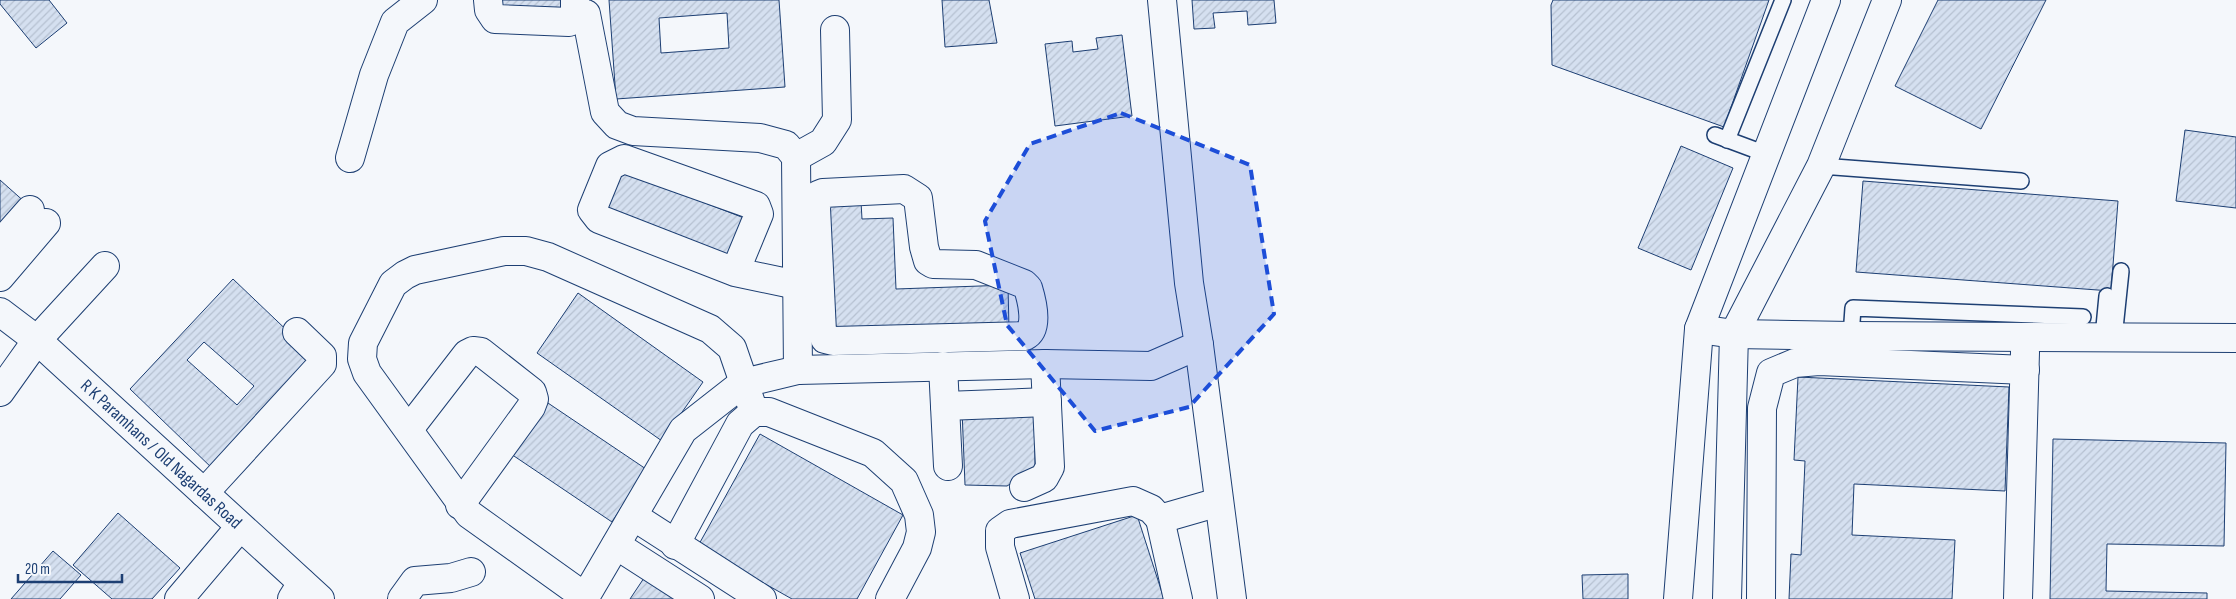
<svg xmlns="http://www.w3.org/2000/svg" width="2236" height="599" font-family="'Sofia Sans Condensed',sans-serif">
  <defs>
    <pattern id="building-hatch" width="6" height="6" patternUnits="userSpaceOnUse" patternTransform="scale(1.25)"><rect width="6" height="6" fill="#d5e0f0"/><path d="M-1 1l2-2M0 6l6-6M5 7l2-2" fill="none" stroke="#b6c1d1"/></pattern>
  </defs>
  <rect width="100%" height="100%" fill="#f4f7fb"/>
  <g fill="url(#building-hatch)" stroke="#1d3f73" fill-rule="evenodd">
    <polygon points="0,0 49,0 67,23 36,48 0,4"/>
    <polygon points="494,0 571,0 572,11 494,9"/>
    <path d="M609 0H779L785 87 616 99ZM727 13 729 48 661 53 659 18Z"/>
    <polygon points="942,0 989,0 997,43 945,47"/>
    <polygon points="1192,0 1274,0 1276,23 1248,25 1247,11 1213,13 1215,28 1194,29"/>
    <polygon points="1553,0 1769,0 1724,127 1552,65 1551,5"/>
    <polygon points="1938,0 2046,0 1981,129 1895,86"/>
    <polygon points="1122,35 1132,116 1055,126 1045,44 1072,41 1073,52 1098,49 1096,38"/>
    <polygon points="2185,130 2236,137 2236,208 2176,201"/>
    <polygon points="1681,146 1733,168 1691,270 1638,248"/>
    <polygon points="618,169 744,218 727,261 602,212"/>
    <polygon points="0,180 27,204 0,239"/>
    <polygon points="1863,181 2118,201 2111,291 1856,272"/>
    <polygon points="861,202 862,219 893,218 896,289 1008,285 1009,330 832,336 827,203"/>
    <path d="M233 279 319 361 215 471 130 389ZM204 342 254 386 237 405 187 360Z"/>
    <polygon points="578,293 703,382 662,441 537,353"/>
    <polygon points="1798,377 2009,387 2005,491 1854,484 1852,535 1955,540 1952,599 1789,599 1791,554 1801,555 1805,461 1794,460"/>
    <polygon points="545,401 646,469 612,522 511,454"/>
    <polygon points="962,410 1035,411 1035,469 1007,486 965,485"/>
    <polygon points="760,434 903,515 857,599 792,599 698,546"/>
    <polygon points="2053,439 2226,443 2224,546 2107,544 2106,591 2207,593 2207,599 2050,599"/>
    <polygon points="118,513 180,568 152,599 112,599 73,565"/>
    <polygon points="1137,515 1164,599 1035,599 1020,553"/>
    <polygon points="53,551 81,575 60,599 11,599"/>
    <polygon points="1628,574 1628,599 1583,599 1582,575"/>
    <polygon points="646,575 681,599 630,599"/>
  </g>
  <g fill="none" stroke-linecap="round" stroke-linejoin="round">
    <defs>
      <g id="lane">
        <polyline points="1715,135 1766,154"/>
        <polyline points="1727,140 1783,0"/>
        <polyline points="1821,166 2021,181"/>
        <polyline points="1851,336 1853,308 2083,317"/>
        <polyline points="2103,337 2107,296"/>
        <polyline points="2114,338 2121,271"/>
      </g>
      <g id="street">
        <polyline points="488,0 489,10 495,19 569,22 575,16 575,0"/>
        <polyline points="586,14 605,112 617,125 633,131 760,138 786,145 796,157 798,370"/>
        <polyline points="796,157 823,142 837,120 835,30"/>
        <polyline points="350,158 374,75 395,22 423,0"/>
        <path d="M904 189 918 198 924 247 928 261 933 264 976 265 1024 284 1028 288C1032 301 1039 329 1025 336L833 341 825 339 822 332 816 208 818 195 823 193Z"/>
        <polyline points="0,244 30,210"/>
        <polyline points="735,272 759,214 756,206 624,159 610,166 592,210 599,219 735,272 797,285"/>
        <polyline points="0,277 46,223"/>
        <polyline points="1699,329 1734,334 1851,336 2236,338"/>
        <polyline points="1199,345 1232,599"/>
        <polyline points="943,366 948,466"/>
        <polyline points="0,392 37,340 105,266"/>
        <polyline points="945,406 1047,402"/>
        <polyline points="409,429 467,354 473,351 481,352 532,392 534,399 531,407 460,505"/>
        <polyline points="1024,487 1044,478 1050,467 1045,364"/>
        <polyline points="204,493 322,364 322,356 297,332"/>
        <polyline points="633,516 762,599"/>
        <polyline points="1160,519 1178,599"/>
        <polyline points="616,545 700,599"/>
        <polyline points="675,545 740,424 754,412 769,412 873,453 904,481 919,515 921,532 917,548 890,599"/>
        <polyline points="585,597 469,514 367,373 362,359 363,343 393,284 405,275 415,270 504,251 526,251 548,257 710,329 732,348 754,412"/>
        <polyline points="179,599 240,527"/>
        <polyline points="292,599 302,583"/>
        <polyline points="402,599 415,581 451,578 471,572"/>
        <polyline points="584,599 683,430 743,383 798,370 1045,364 1151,366 1199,345 1189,283 1162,0"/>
        <polyline points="1015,599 1000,547 1000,531 1010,524 1133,501 1151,509 1160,519 1219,502"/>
        <polyline points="1761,599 1762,408 1771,373 1795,363 1819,361 2025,370"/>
        <polyline points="2018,599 2025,352"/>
      </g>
      <g id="secondary">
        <path id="s1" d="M0 312 37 340 320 599"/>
        <polyline points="1678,599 1699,329 1826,0"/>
        <polyline points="1727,599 1734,334 1821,166 1887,0"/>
      </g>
    </defs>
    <use href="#lane" stroke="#1d3f73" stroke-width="18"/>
    <use href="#street" stroke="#1d3f73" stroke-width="30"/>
    <use href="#secondary" stroke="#1d3f73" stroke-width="30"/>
    <use href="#lane" stroke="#f4f7fb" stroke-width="15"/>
    <use href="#street" stroke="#f4f7fb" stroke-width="28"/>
    <use href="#secondary" stroke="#f4f7fb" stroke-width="28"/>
  </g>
  <path fill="#1d4ed8" fill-opacity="0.2" stroke="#1d4ed8" stroke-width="4" stroke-dasharray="10 6" stroke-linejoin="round" d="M1121 113 1250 165 1274 314 1189 407 1095 431 1007 325 985 221 1030 144Z"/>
  <g text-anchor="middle" stroke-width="4" stroke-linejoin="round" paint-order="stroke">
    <g font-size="18" fill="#1d3f73" stroke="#f4f7fb">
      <text dy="6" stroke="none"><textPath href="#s1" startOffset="215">R K Paramhans / Old Nagardas Road</textPath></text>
    </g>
  </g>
  <path d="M18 574v8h104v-8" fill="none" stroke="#1d3f73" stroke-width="2.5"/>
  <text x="25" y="574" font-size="15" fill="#1d3f73" stroke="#f4f7fb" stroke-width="4" paint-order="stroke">20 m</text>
</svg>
